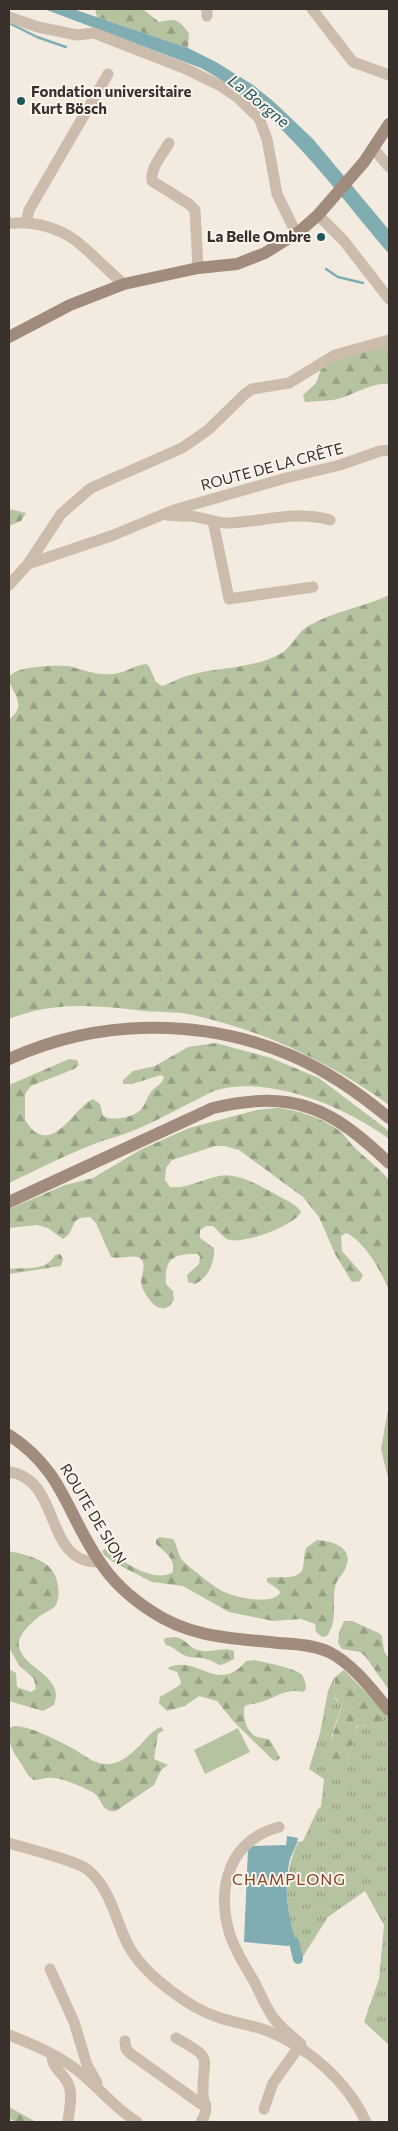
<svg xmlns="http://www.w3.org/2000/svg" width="398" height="2131" font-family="Commissioner,sans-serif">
  <defs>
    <pattern id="grass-tufts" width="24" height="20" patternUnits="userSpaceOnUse" patternTransform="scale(1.25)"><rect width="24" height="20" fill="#b6c3a0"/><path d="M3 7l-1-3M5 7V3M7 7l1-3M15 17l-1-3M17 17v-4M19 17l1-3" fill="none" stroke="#959f83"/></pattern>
    <pattern id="forest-firs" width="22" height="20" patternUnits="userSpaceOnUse" patternTransform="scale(1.25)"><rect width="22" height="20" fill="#b6c3a0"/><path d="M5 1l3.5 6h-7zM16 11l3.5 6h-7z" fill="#959f83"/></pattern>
  </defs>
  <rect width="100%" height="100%" fill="#f3ebe0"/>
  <path fill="url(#grass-tufts)" d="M344 1670 389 1716V2045L364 2022 379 1979 384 1925 365 1891 328 1917 302 1958H300C288 1915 279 1885 298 1842L303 1841 318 1809 321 1807 324 1779 309 1769 320 1733 328 1691 334 1678 335 1699 342 1704 331 1738 349 1760 344 1748 355 1736 356 1728 360 1725 365 1726 356 1690 347 1675 339 1674Z"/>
  <g fill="url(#forest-firs)">
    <path d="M95 9H143L159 22C176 18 178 19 189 33L188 48 97 17Z"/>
    <path d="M389 345V384C370 382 352 397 333 400 324 401 314 401 305 402L303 395 316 383 321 369 338 359Z"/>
    <polygon points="9,509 26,513 21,521 9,526"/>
    <path d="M389 595V1105C330 1062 264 1031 193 1015 177 1011 160 1013 144 1011 99 1005 52 1001 9 1019V719C33 702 2 686 11 675 19 666 55 665 67 666 83 669 97 676 113 674 125 673 135 665 146 664L149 666 156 682 162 686C172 683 180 677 190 675 220 667 252 669 280 654 293 647 297 631 310 625 335 611 364 607 389 595Z"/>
    <path d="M216 1043 271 1058 319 1078 389 1131V1139C346 1107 268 1074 214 1091 206 1094 198 1100 190 1103 172 1112 154 1122 135 1130 123 1135 111 1138 99 1142 68 1154 38 1169 9 1183V1085L69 1059 77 1060 79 1065 74 1069 31 1086 25 1094V1120C28 1124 31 1129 35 1132 58 1147 76 1106 93 1099L100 1104 103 1116C112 1121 129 1118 138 1112 145 1108 146 1098 151 1092 155 1086 162 1085 164 1077L161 1075 132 1084H123V1080L133 1071 155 1066 188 1047Z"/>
    <path d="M275 1108C297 1109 322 1118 340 1131 345 1135 348 1141 353 1146 365 1158 378 1167 389 1180V1291C383 1274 364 1240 346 1233L341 1236 342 1251 363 1275 360 1281 352 1282 335 1254 319 1217 303 1197 239 1150 224 1146H215L172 1160 166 1168 165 1180 170 1187C186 1189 203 1179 219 1176 241 1171 271 1193 290 1202L297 1207 301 1212C294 1226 241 1246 227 1239 222 1236 217 1230 213 1226H206L200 1230V1238L214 1248C215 1262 208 1278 195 1284L188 1282 187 1275 199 1264 200 1257 198 1254C173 1253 164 1259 166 1284L173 1291 174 1300C171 1304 168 1309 162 1308 156 1308 152 1303 149 1299 145 1294 142 1289 141 1282 141 1275 147 1265 141 1259 135 1253 119 1260 111 1257L96 1223 90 1217C67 1217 78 1230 63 1239L48 1228 37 1225 9 1228V1209L65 1185 93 1178 140 1150 189 1128 257 1110Z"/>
    <path d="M60 1254 63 1259 61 1266 9 1274V1269C25 1267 46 1272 55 1255Z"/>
    <polygon points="389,1404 389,1482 381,1449"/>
    <path d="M159 1537 173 1539C178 1546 177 1553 182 1560 188 1566 214 1587 222 1591 233 1597 272 1606 280 1593L279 1590 267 1582V1578C276 1575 299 1582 303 1568 304 1561 304 1554 306 1548L317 1540C332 1541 354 1547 346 1567 344 1574 336 1579 335 1587 332 1605 338 1620 327 1636L322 1637 316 1632 315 1624 301 1619 273 1621 229 1612 183 1586 152 1582 113 1562 104 1555 102 1551 105 1549C122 1560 151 1583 172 1573 177 1560 165 1552 156 1544V1540Z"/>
    <path d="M9 1551C30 1556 55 1560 58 1586 59 1593 59 1598 56 1605 53 1610 45 1612 40 1616 32 1622 17 1635 19 1646 22 1666 54 1673 56 1694 56 1697 55 1702 54 1705L43 1711 9 1701V1669L16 1673 17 1687 31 1692 36 1689 34 1679 19 1665 9 1648Z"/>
    <polygon points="344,1621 352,1621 379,1633 382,1636 384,1651 389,1659 389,1690 365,1656 360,1652 342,1649 338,1643 339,1632"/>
    <path d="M175 1637C188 1640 188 1647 198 1650 210 1654 223 1646 234 1651V1659C215 1669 222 1664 206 1659 199 1656 192 1659 186 1656 178 1653 175 1647 166 1645L164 1641 165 1638Z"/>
    <path d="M254 1660C264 1662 294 1668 301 1674 304 1677 306 1684 306 1689L303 1692C285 1688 276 1698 261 1702 255 1704 250 1704 245 1706 242 1714 246 1731 255 1736 259 1738 266 1738 270 1740L280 1758 277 1761 273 1760 234 1722 217 1701 199 1696 185 1706 167 1711 159 1703 160 1697 180 1685 181 1682 177 1672 168 1669 169 1667C199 1655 218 1695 246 1661Z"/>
    <polygon points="339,1674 347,1675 356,1690 374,1707 382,1722 373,1726 360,1725 356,1727 355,1743 344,1748 349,1760 347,1765 342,1766 332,1760 328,1750 342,1705 332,1694 335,1683 334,1678"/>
    <path d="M14 1726C30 1726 57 1740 72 1748 85 1755 93 1765 110 1764 134 1761 149 1729 161 1727L164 1730 158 1734 154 1759 168 1765 161 1770 154 1785 116 1811C101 1813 103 1800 94 1793 85 1788 63 1778 53 1778 47 1777 40 1780 34 1780 27 1776 26 1771 22 1765 12 1750 9 1746 9 1728Z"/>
    <polygon points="9,2107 36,2122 15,2122 9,2118"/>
  </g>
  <polygon fill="#b6c3a0" points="238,1728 250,1752 205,1774 194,1750"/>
  <g fill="#7fadb1">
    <path d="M44 9H73L188 48 216 62 253 85 274 102 313 139 389 230V254C331 186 281 112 201 68Z"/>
    <path d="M287 1836 298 1838C297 1847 290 1855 289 1864 284 1890 288 1916 296 1941L288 1946 244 1942 248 1849 250 1846 285 1845 286 1846Z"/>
  </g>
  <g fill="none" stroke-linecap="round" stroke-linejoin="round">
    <g stroke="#7fadb1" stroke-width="2.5">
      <polyline points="9,23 37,37 66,47"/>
      <polyline points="326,269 338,277 363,283"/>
    </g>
    <polyline stroke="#7fadb1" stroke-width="10" points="294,1942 298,1959"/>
    <g stroke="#ccbcac" stroke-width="11">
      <polyline points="207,9 207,16"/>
      <polyline points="312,9 353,62 389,75"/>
      <polyline points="9,17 38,27 77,35 94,33 184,68 219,85 237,97 259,118 267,139 277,194 296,233"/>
      <path d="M169 143C163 154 150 168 152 181L189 204 195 210 198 268"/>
      <polyline points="373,148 389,167"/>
      <polyline points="318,215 344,241 389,299"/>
      <path d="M9 223C15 224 22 222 28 223 77 228 90 257 124 284"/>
      <polyline points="26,223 29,210 108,74"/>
      <path d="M167 515C174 516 182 516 190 516 203 517 215 523 228 523 263 522 295 510 330 520"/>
      <polyline points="213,521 229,599 313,587"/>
      <polyline points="28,564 61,514 91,488 182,448 208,430 245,394 252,389 289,383 335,355 389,340"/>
      <polyline points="9,585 28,564 111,536 174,510 286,478 340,465 380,451 389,450"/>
      <path d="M9 1472C57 1478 46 1547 84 1560 89 1562 94 1562 99 1562"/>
      <path d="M279 1827C228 1841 216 1889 230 1935 236 1952 246 1968 255 1983 261 1995 267 2010 275 2020 283 2029 292 2037 301 2044"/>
      <path d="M9 1843C27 1849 75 1860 88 1870 110 1888 115 1918 127 1943 136 1961 154 1978 170 1990 185 2002 202 2012 220 2018 236 2023 252 2025 268 2031 309 2048 347 2081 366 2122"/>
      <polyline points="50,1969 74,2022 87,2065 97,2083"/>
      <path d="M9 2035C35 2045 63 2057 84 2076 102 2091 116 2109 137 2122"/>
      <path d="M176 2038C216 2060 202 2055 203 2093 203 2108 210 2107 201 2122"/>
      <polyline points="125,2041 126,2049 131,2054 201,2104 206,2105"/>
      <path d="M52 2055C52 2070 65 2073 69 2086 73 2096 69 2111 68 2122"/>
      <polyline points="264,2109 273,2083 298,2048"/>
    </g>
    <g stroke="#a08b7d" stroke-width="12">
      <polyline points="9,337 70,305 124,284 198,268 237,264 265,253 300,231 318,215 364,162 389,124"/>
      <path d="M9 1059C97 1019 200 1017 290 1055 326 1070 359 1093 389 1118"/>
      <path d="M9 1202 213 1108C294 1089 332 1108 389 1163"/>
      <path d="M9 1435C64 1471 66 1513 100 1562 113 1582 131 1598 151 1611 191 1638 232 1638 278 1643 295 1644 313 1645 329 1652 353 1664 372 1690 389 1710"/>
    </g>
  </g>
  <g fill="#1f565c" stroke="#fbf5ed" stroke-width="2">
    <circle cx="21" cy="101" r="5"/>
    <circle cx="321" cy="237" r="5"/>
  </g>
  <g text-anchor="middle" stroke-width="4" stroke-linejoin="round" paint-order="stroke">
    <g font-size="15" font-weight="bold" fill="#3a302b" stroke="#fbf5ed" text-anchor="start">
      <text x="31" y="97">Fondation universitaire<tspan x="31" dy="17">Kurt Bösch</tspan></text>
      <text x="311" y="242" text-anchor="end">La Belle Ombre</text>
    </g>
    <g font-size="15" fill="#3a302b" stroke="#fbf5ed">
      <text transform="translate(272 467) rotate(-15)" y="5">ROUTE DE LA CRÊTE</text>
      <text transform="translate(93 1514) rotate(59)" y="5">ROUTE DE SION</text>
    </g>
    <g font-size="16" font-style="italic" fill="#1f565c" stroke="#fbf5ed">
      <text transform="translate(259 101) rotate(39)" y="6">La Borgne</text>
    </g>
    <g font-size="16" letter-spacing="1" fill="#8a4023" stroke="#fbf5ed">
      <text x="289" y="1885">CHAMPLONG</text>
    </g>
  </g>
  <rect width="398" height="2131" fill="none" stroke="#3a302b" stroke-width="20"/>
</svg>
